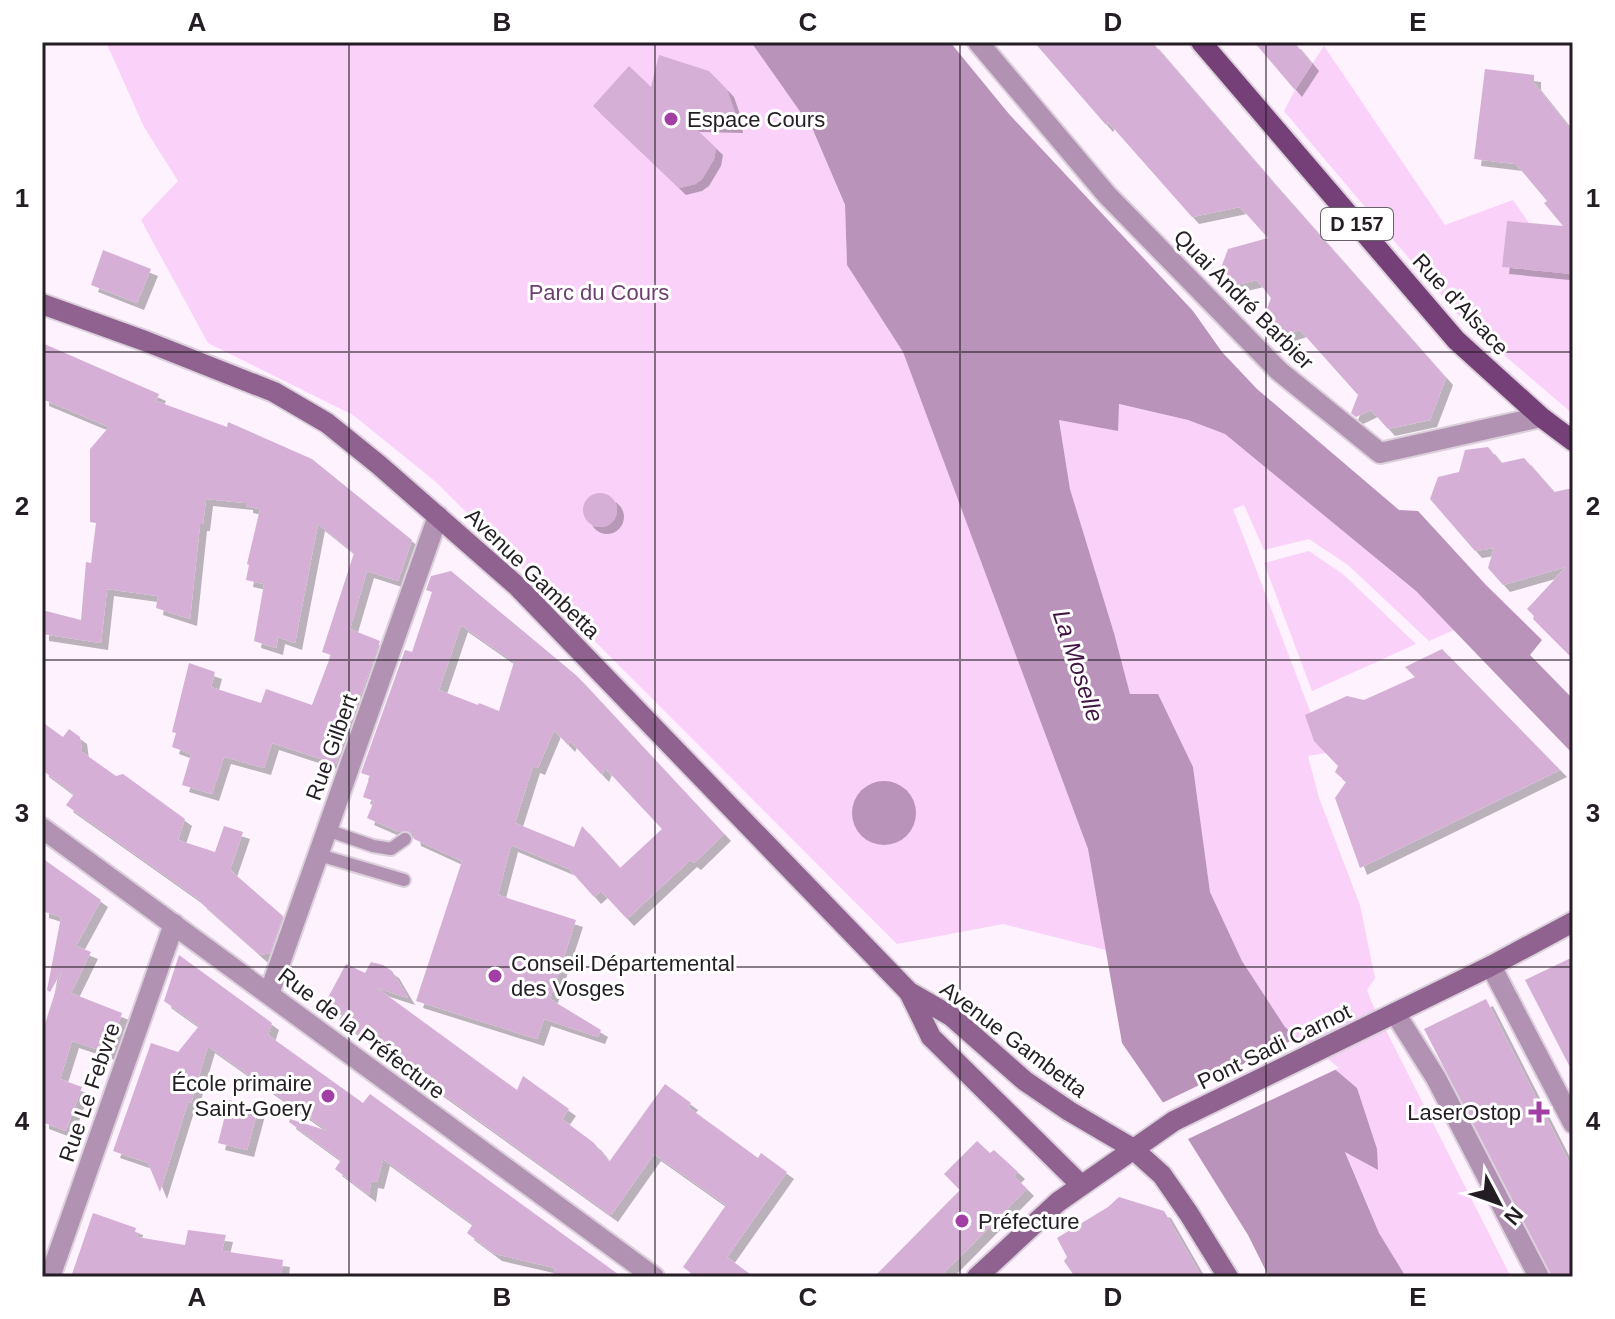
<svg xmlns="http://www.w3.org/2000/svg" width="1615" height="1319" font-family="Helvetica,sans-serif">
  <defs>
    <filter id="shadow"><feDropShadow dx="7" dy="7" stdDeviation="0" flood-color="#0004"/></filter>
  </defs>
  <rect width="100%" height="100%" fill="#fef2fe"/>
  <g fill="#f9d1f9">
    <polygon points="106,42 751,42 813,130 845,206 847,265 903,352 1088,849 1106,950 1003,924 897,944 436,482 353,415 208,343 141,220 178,181 144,127"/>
    <polygon points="1324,46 1445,225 1513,200 1529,223 1507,222 1502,267 1568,273 1573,280 1573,414 1463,320 1381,226 1284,111 1295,90"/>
    <polygon points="1118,404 1188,420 1225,434 1416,591 1454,630 1429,641 1348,565 1309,539 1264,550 1244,505 1233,509 1326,753 1308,756 1319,798 1360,905 1375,978 1367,990 1371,1001 1511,1277 1406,1277 1379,1233 1345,1151 1377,1170 1357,1089 1285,1027 1242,961 1210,892 1193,767 1130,695 1114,633 1070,489 1059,419 1118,431"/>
    <polygon points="1309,551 1344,575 1416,644 1312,691 1264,563"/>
  </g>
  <g fill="#b993b9">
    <polygon points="751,42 950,42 1009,114 1193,311 1222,352 1257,389 1399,510 1418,511 1486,585 1542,640 1530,655 1573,699 1573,754 1416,591 1225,434 1188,420 1119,404 1118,431 1059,420 1070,489 1114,633 1130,694 1158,694 1193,767 1210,892 1242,961 1285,1027 1357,1088 1377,1149 1378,1170 1345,1152 1379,1233 1406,1277 1269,1277 1248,1235 1188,1139 1122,1043 1088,849 903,352 847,265 845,205 813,130"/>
    <circle cx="884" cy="813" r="32"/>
  </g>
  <polygon fill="#fef2fe" points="1301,1036 1339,1068 1188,1139 1181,1136 1160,1104"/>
  <g fill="#d5afd6" fill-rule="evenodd" filter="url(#shadow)">
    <polygon points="1034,42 1152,42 1272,181 1446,378 1430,420 1388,429 1371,410 1356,417 1351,413 1358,395 1300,330 1281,336 1264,317 1271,298 1257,280 1236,285 1221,268 1228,249 1268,238 1240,207 1192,217 1108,122 1106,125"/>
    <polygon points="1254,42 1294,42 1312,64 1295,90"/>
    <polygon points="659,55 709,71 727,90 735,113 736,126 692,125 716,148 714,159 702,179 695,184 679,188 593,106 629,66 651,87"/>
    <polygon points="1485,69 1534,75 1534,83 1573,132 1573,274 1502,267 1507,221 1563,226 1544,203 1547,201 1516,164 1474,159"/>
    <polygon points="103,250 151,269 137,303 91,285"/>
    <polygon points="42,343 159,394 156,401 227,427 228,422 312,459 412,540 398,581 367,571 350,629 380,641 336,764 272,743 264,768 224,757 212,794 182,785 191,754 172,747 176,733 172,732 189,663 215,672 211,687 261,703 266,689 312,705 331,655 322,652 354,553 318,524 295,643 278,637 276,648 254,641 264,584 246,580 249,565 247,564 260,509 246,506 246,503 206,499 203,524 200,524 190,619 156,608 158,596 107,589 101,643 42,634 42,610 81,620 86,562 91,563 96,523 90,522 90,449 109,427 42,399"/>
    <polygon points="1488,447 1501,463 1524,458 1554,492 1573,488 1573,659 1533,619 1534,616 1527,609 1566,567 1503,585 1488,568 1494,548 1475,551 1430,499 1438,477 1459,472 1465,450"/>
    <circle cx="600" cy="510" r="17"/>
    <path d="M451 571 577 676 724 834 694 863 690 860 627 919 601 891 594 897 569 869 511 845 498 895 576 920 550 999 601 1030 598 1037 544 1019 537 1039 416 1001 462 861 414 839 413 834 408 831 399 832 367 818 374 801 363 797 370 776 361 773 405 650 412 652 432 592 426 590 431 576ZM461 625 514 662 499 711 479 703 478 705 439 690ZM554 730 568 745 570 741 602 775 605 768 662 829 620 868 582 826 574 847 515 823 533 766 538 768Z"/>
    <polygon points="1442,649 1560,770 1360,868 1335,798 1346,782 1335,772 1338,766 1314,741 1305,715 1347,696 1364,700 1415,677 1405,667"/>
    <polygon points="42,722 63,737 69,729 80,737 82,752 116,776 123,774 185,819 178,840 215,852 224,826 243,832 230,870 283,916 270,953 260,955 200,902 200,900 66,805 74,794 42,770"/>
    <polygon points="42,858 101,900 76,946 91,952 71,993 122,1013 108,1053 72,1041 60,1079 82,1087 66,1131 42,1122 42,1033 62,971 50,992 47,990 61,917 42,911"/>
    <polygon points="179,955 272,1023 268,1035 363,1103 370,1094 622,1277 553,1277 555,1268 495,1254 467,1233 473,1224 383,1159 377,1182 371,1181 369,1195 335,1169 341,1160 289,1122 290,1119 328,1131 208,1046 191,1103 188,1102 160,1192 148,1163 113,1151 151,1043 178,1052 199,1026 164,1001"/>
    <polygon points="1573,957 1573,1073 1525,980"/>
    <polygon points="371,962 383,965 392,971 408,998 377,988 517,1090 523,1076 569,1109 562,1119 594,1143 609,1162 665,1084 691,1103 688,1107 758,1158 761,1153 787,1172 727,1257 754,1277 696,1277 683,1267 726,1205 654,1154 611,1215 339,1020 343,1013 325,1003 346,964 365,973"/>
    <polygon points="1486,999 1573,1170 1573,1277 1552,1277 1424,1029"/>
    <polygon points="229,1100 258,1109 247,1150 218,1143"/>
    <polygon points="977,1141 990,1153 994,1150 1018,1172 1014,1176 1027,1189 940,1277 874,1277 960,1190 944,1174"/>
    <polygon points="1119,1197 1164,1211 1202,1277 1075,1277 1064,1261 1067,1257 1057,1238 1108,1207"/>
    <polygon points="93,1213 136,1228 135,1232 139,1233 137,1237 185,1245 188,1230 226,1235 222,1251 283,1260 281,1277 71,1277"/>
  </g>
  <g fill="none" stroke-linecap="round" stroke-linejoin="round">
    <defs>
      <g id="lane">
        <polyline points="327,830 373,846 391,849 405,839"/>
        <polyline points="319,855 404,880"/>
      </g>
      <g id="street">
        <polyline points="978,42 1107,195 1279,371 1380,453 1541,417"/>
        <polyline points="42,828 654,1277"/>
        <polyline points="1491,966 1573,1123"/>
        <polyline points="269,994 438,516"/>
        <polyline points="1395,1013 1436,1078 1539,1277"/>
        <polyline points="50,1277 174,924"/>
      </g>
      <g id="secondary">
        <polyline points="42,304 145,341 274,392 327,423 379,465 517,586 909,992 951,1016 1025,1081 1069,1111 1132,1148 1162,1175 1189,1214 1228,1277"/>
        <polyline points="909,992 931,1037 1081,1185"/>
        <polyline points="977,1277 1058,1202 1174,1121 1491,966 1573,922"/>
      </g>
      <polyline id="primary" points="1201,42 1456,340 1541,417 1573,441"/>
    </defs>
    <use href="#lane" stroke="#dbd0db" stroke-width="16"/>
    <use href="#street" stroke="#dbd0db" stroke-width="24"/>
    <use href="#secondary" stroke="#dbd0db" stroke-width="24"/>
    <use href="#primary" stroke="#dbd0db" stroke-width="24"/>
    <use href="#lane" stroke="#b292b2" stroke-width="12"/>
    <use href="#street" stroke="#b292b2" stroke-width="20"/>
    <use href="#secondary" stroke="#8f6290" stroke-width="20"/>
    <use href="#primary" stroke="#753f77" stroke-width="20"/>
  </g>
  <path fill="none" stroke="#241d24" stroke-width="2" stroke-opacity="0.55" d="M349 42V1277M655 42V1277M960 42V1277M1266 42V1277M42 352H1573M42 660H1573M42 967H1573"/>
  <g fill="#a13fa5" stroke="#fff" stroke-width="3">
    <circle cx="671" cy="119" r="8"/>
    <circle cx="495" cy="976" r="8"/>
    <circle cx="328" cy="1096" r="8"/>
    <path d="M1535 1100h8v8h8v8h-8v8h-8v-8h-8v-8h8z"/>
    <circle cx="962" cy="1221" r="8"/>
  </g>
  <g text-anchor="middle" stroke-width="6" stroke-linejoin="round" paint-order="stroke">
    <rect fill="#fff" stroke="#666166" stroke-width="2" x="1321" y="208" width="72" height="32" rx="6"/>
    <g font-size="20" font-weight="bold" fill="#241d24">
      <text x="1357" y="231">D 157</text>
    </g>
    <g font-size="22" fill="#241d24" stroke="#fff" text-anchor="start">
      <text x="687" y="127">Espace Cours</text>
      <text x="511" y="971">Conseil Départemental<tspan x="511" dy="25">des Vosges</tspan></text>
      <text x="312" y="1091" text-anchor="end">École primaire<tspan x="312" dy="25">Saint-Goery</tspan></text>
      <text x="1521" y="1120" text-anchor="end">LaserOstop</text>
      <text x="978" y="1229">Préfecture</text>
    </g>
    <g font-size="22" fill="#6e3e70" stroke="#fff">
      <text x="599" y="300">Parc du Cours</text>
    </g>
    <g font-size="22" fill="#241d24" stroke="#fff">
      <text transform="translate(1244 299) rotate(45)" y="8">Quai André Barbier</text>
      <text transform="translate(1461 304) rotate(47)" y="8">Rue d'Alsace</text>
      <text transform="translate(533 573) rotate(44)" y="8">Avenue Gambetta</text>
      <text transform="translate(331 747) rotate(-70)" y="8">Rue Gilbert</text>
      <text transform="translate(362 1033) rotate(37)" y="8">Rue de la Préfecture</text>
      <text transform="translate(1014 1039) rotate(37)" y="8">Avenue Gambetta</text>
      <text transform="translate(1274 1046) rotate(-26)" y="8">Pont Sadi Carnot</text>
      <text transform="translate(89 1092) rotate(-71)" y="8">Rue Le Febvre</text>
    </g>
    <g font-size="24" font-style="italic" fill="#411343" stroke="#fff">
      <text transform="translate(1078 666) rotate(72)" y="8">La Moselle</text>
    </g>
  </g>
  <rect width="1615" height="1319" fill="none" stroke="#ffffff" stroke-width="88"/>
  <g transform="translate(1499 1203) rotate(131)" stroke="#ffffff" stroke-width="6" paint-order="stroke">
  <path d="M0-6L14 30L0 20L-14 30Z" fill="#241d24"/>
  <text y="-12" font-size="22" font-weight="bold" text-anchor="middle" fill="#241d24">N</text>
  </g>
  <rect x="44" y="44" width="1527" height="1231" fill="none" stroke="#241d24" stroke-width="3"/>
  <g font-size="26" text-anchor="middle" font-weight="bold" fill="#241d24">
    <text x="197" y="31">A</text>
    <text x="502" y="31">B</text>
    <text x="808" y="31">C</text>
    <text x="1113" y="31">D</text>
    <text x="1418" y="31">E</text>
    <text x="22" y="207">1</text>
    <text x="1593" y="207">1</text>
    <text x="22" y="515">2</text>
    <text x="1593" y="515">2</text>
    <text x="22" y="822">3</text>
    <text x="1593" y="822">3</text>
    <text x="22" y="1130">4</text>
    <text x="1593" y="1130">4</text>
    <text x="197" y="1306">A</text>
    <text x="502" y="1306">B</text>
    <text x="808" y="1306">C</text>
    <text x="1113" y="1306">D</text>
    <text x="1418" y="1306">E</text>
  </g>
</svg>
